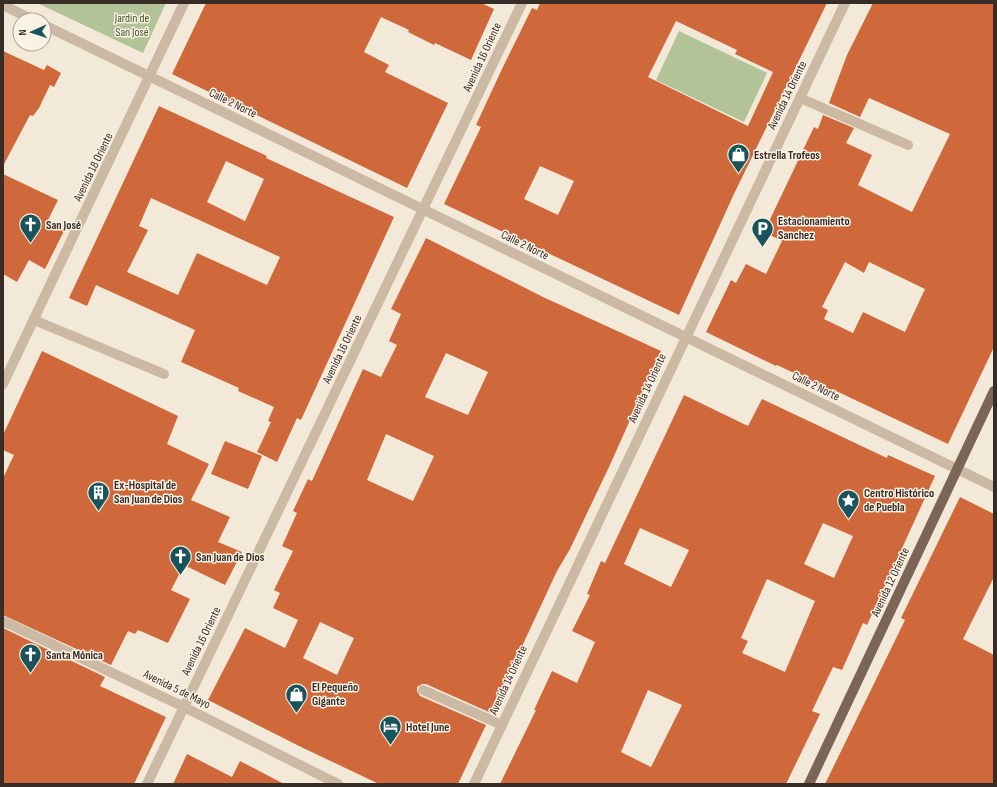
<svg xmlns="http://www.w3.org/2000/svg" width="997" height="787" font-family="'Sofia Sans Condensed',sans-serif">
  <rect width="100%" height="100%" fill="#f3e9d9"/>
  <g fill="#b2c398">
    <polygon points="37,3 166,3 143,53"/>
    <polygon points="679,31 767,73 744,122 656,80"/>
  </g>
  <g fill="#cf693b" fill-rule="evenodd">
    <polygon points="206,3 481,3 494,9 471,60 435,43 434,45 408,32 409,30 381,17 364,52 389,65 385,72 448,103 407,188 172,74"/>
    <path d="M540 3H827L733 196 679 315 444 204 481 127 476 125 502 69 532 8 537 10ZM676 21 737 50 735 54 773 72 748 126 648 77ZM540 166 574 181 558 215 524 199Z"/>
    <path d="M873 3H994V347L948 444 832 389 830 393 814 385 815 383 777 365 776 366 706 332 731 280 736 283 746 264 766 274 782 241 764 232 814 127 818 129 823 115 854 128 846 143 872 155 858 185 912 212 950 134 869 98 860 117 829 103 847 55ZM845 262 864 273 869 262 925 289 905 332 863 312 853 333 824 319 828 310 822 307Z"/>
    <polygon points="3,51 44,70 47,65 61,73 54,87 50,85 39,108 33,116 30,115 3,166"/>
    <path d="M159 106 267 156 266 158 394 217 301 420 297 418 277 462 257 452 271 422 268 421 274 407 238 391 239 388 181 362 195 330 96 285 87 306 69 298ZM226 161 264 179 245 221 207 202ZM151 198 280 257 267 285 197 253 178 295 127 272 148 230 139 226Z"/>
    <polygon points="3,174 58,200 47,222 65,229 45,269 29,260 17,282 3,274"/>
    <path d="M426 238 543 297 661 351 609 467 570 549 557 571 491 713 426 684H422L417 687V691L420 696 486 725 458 784H379L299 746 208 700 245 628 285 648 298 620 273 608 280 593 274 590 293 551 282 546 297 513 293 511 308 479 312 481 363 369 381 377 397 345 389 341 401 314 391 309ZM446 353 488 372 468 415 425 397ZM386 434 434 456 413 501 367 480ZM320 622 354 638 337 675 303 658Z"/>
    <polygon points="42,351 178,416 167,444 209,464 191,500 230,517 218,542 242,552 225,585 184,565 171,590 190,599 168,643 138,630 135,634 128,631 111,665 3,615 3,478 14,455 3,450 3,435"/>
    <path d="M684 395 748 426 762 399 887 458 888 455 935 476 867 625 863 623 842 670 833 667 812 711 820 714 786 784H500L536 710H534L552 671 577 683 595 642 572 631 590 595 587 594 601 561 605 563ZM823 523 853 536 834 578 804 564ZM640 528 689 550 671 587 624 564ZM767 579 815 601 785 672 742 653 748 641 741 638ZM648 690 682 705 651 767 621 752Z"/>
    <polygon points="225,441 262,456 248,489 211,474"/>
    <polygon points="960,497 994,514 994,577 963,639 994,655 994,784 825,784 905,620 901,618"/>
    <polygon points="3,628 105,677 100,686 166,717 134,784 3,784"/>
    <polygon points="187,754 232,777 240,761 284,784 173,784"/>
  </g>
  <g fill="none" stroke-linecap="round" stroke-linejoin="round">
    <g stroke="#ccb9a4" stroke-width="10">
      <polyline points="3,5 33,20"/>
      <polyline points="44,25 994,487"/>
      <polyline points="800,98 908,145"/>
      <polyline points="34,320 164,374"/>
      <polyline points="3,384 184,3"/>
      <polyline points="3,621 184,707 338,784"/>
      <polyline points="423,690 502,725"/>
      <polyline points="147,784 522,3"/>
      <polyline points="474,784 845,3"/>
    </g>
    <polyline stroke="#7a6556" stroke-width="10" points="809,784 994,391"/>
  </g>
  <defs>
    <symbol id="shop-pin" viewBox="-11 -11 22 30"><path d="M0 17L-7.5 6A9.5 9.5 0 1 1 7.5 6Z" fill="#19535c" stroke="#fbf2e6"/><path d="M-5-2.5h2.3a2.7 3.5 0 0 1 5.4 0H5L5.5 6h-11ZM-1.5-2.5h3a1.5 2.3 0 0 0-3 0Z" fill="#fff"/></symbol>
    <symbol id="church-pin" viewBox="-11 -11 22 30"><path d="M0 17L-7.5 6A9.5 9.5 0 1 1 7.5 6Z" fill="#19535c" stroke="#fbf2e6"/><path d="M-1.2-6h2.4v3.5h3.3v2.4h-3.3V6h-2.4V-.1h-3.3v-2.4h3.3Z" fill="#fff"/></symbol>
    <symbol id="parking-pin" viewBox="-11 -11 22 30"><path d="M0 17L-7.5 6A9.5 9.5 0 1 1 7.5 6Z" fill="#19535c" stroke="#fbf2e6"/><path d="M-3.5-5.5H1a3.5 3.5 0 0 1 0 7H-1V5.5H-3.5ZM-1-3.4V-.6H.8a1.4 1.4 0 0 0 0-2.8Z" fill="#fff"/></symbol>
    <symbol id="building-pin" viewBox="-11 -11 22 30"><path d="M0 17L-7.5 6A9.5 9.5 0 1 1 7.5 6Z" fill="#19535c" stroke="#fbf2e6"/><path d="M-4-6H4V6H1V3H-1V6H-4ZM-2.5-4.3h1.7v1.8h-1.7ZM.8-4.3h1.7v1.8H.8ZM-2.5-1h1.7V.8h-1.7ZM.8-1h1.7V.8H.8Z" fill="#fff"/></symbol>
    <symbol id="sight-pin" viewBox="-11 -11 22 30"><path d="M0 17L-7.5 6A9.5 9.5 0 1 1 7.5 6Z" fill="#19535c" stroke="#fbf2e6"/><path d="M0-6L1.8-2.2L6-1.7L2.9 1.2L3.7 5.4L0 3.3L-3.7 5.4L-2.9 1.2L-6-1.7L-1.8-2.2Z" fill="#fff"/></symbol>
    <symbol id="hotel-pin" viewBox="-11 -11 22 30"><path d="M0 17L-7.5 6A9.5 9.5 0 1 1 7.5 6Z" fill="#19535c" stroke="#fbf2e6"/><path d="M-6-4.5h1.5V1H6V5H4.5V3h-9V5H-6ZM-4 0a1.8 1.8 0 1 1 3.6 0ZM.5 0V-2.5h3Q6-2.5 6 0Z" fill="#fff"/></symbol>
  </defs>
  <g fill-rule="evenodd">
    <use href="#shop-pin" x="726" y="142" width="25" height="34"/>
    <use href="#church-pin" x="18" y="212" width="25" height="34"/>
    <use href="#parking-pin" x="750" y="216" width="25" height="34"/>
    <use href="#building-pin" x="86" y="480" width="25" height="34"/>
    <use href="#sight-pin" x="836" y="488" width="25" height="34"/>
    <use href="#church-pin" x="168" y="544" width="25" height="34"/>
    <use href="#church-pin" x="18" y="642" width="25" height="34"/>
    <use href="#shop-pin" x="284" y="682" width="25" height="34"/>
    <use href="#hotel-pin" x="378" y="714" width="25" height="34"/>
  </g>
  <g text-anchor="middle" stroke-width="3" stroke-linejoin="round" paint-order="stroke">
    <g font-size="12" fill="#435728" stroke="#fbf2e6">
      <text x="132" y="22">Jardín de<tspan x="132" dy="14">San José</tspan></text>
    </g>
    <g font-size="12" fill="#372d26" stroke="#fbf2e6">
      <text transform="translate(482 57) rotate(-65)" y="4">Avenida 16 Oriente</text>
      <text transform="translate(787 95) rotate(-64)" y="4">Avenida 14 Oriente</text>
      <text transform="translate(233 103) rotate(26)" y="4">Calle 2 Norte</text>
      <text transform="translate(93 167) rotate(-64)" y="4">Avenida 18 Oriente</text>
      <text transform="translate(525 245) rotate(26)" y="4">Calle 2 Norte</text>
      <text transform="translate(342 349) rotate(-64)" y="4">Avenida 16 Oriente</text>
      <text transform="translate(816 386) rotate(26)" y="4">Calle 2 Norte</text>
      <text transform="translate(647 388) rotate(-65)" y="4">Avenida 14 Oriente</text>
      <text transform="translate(890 582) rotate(-65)" y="4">Avenida 12 Oriente</text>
      <text transform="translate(201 641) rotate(-64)" y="4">Avenida 16 Oriente</text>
      <text transform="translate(508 680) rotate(-65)" y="4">Avenida 14 Oriente</text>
      <text transform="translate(177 689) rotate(26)" y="4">Avenida 5 de Mayo</text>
    </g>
    <g font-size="12" font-weight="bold" fill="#372d26" stroke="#fbf2e6" text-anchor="start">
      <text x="754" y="159">Estrella Trofeos</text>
      <text x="778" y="225">Estacionamiento<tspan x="778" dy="14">Sanchez</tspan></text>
      <text x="46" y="229">San José</text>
      <text x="114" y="489">Ex-Hospital de<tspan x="114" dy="14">San Juan de Dios</tspan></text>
      <text x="864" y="497">Centro Histórico<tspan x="864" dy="14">de Puebla</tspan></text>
      <text x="196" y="561">San Juan de Dios</text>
      <text x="46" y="659">Santa Mónica</text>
      <text x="312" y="691">El Pequeño<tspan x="312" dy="14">Gigante</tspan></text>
      <text x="406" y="731">Hotel June</text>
    </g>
  </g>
  <rect width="997" height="787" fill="none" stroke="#372d26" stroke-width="8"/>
  <g transform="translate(32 32) rotate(267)"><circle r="19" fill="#fbf2e6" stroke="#ada399"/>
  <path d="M0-3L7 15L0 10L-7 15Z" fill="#19535c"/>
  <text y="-6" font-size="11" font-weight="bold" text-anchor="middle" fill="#372d26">N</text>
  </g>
</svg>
